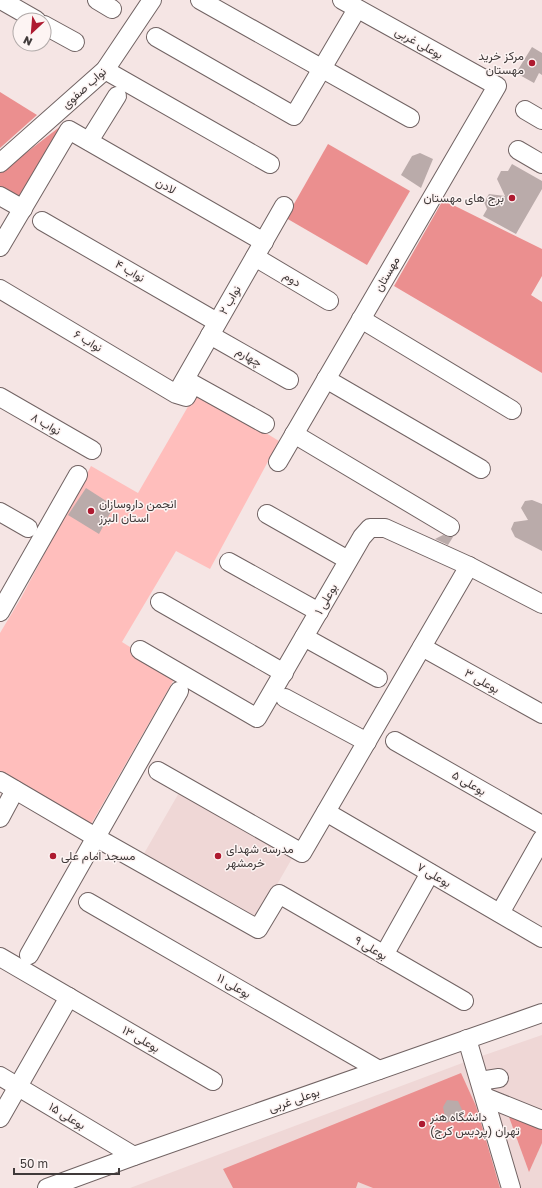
<svg xmlns="http://www.w3.org/2000/svg" width="542" height="1188" font-family="'Golos Text',Vazirmatn,sans-serif">
  <rect width="100%" height="100%" fill="#f5e5e4"/>
  <g fill="#efd7d6">
    <polygon points="180,791 294,855 256,921 142,857"/>
    <polygon points="542,1035 542,1188 130,1188 473,1059"/>
  </g>
  <polygon fill="#ffbebc" points="197,391 279,441 210,569 176,551 122,642 176,676 90,826 0,773 0,633 21,598 91,466 138,493"/>
  <g fill="#eb8f8f">
    <polygon points="0,92 37,115 0,148"/>
    <polygon points="66,122 21,201 0,189 0,173"/>
    <polygon points="328,144 410,191 367,265 286,218"/>
    <polygon points="443,200 542,249 542,276 531,295 542,302 542,373 394,286"/>
    <polygon points="461,1073 476,1106 500,1188 373,1188 358,1182 356,1188 233,1188 223,1169"/>
    <polygon points="509,1117 542,1129 542,1143 529,1172"/>
  </g>
  <g fill="#baabaa">
    <polygon points="532,47 542,53 542,75 539,73 534,83 516,73"/>
    <polygon points="420,153 433,159 421,188 401,175 412,156"/>
    <polygon points="512,164 542,181 542,189 516,234 483,216 487,209 484,202 489,194 505,196 497,179 501,171 508,171"/>
    <polygon points="86,488 114,506 99,534 68,515"/>
    <polygon points="532,500 542,504 542,551 515,537 511,529 514,522 528,520 521,508 525,501"/>
    <polygon points="443,535 449,537 453,537 448,545 435,539"/>
    <polygon points="447,1100 458,1101 465,1116 446,1123 443,1107"/>
  </g>
  <g fill="none" stroke-linecap="round" stroke-linejoin="round">
    <defs>
      <g id="minor">
        <polyline points="1,0 36,20"/>
        <polyline points="97,0 112,9"/>
        <polyline points="200,0 410,118"/>
        <polyline points="44,25 75,42"/>
        <polyline points="156,37 294,116 357,9"/>
        <polyline points="105,70 270,164"/>
        <polyline points="525,110 542,120"/>
        <polyline points="89,141 117,96"/>
        <polyline points="518,150 542,164"/>
        <polyline points="0,163 105,70 152,0"/>
        <polyline points="0,196 23,209"/>
        <polyline points="42,221 217,322"/>
        <polyline points="0,247 69,130 264,242"/>
        <polyline points="255,257 329,301"/>
        <polyline points="0,289 176,394 186,397 193,384 265,424"/>
        <polyline points="361,319 512,410"/>
        <polyline points="210,335 289,380"/>
        <polyline points="326,379 481,469"/>
        <polyline points="177,393 284,206"/>
        <polyline points="0,397 92,450"/>
        <polyline points="294,434 450,527"/>
        <polyline points="278,462 497,86 342,0"/>
        <polyline points="0,512 28,528"/>
        <polyline points="267,514 348,560"/>
        <polyline points="229,562 319,612"/>
        <polyline points="160,602 284,673"/>
        <polyline points="0,612 78,475"/>
        <polyline points="304,637 378,678"/>
        <polyline points="422,647 542,714"/>
        <polyline points="140,650 257,718 362,537 370,528 385,528 469,566 542,604"/>
        <polyline points="285,698 367,742"/>
        <polyline points="395,741 542,825"/>
        <polyline points="158,771 302,853 469,566"/>
        <polyline points="0,781 104,842 258,929 279,894 464,1001"/>
        <polyline points="326,812 542,938"/>
        <polyline points="0,818 15,790"/>
        <polyline points="88,902 379,1070"/>
        <polyline points="500,913 542,839"/>
        <polyline points="29,955 179,691"/>
        <polyline points="384,955 430,873"/>
        <polyline points="0,957 213,1081"/>
        <polyline points="467,1039 511,1188"/>
        <polyline points="0,1076 134,1156"/>
        <polyline points="480,1081 499,1078"/>
        <polyline points="485,1097 542,1120"/>
        <polyline points="0,1118 69,997"/>
        <polyline points="47,1188 134,1156 542,1013"/>
      </g>
    </defs>
    <use href="#minor" stroke="#716363" stroke-width="20"/>
    <use href="#minor" stroke="#fff" stroke-width="18"/>
  </g>
  <g fill="#ae1a30" stroke="#fdf4f3" stroke-width="1.5">
    <circle cx="532" cy="63" r="4"/>
    <circle cx="512" cy="198" r="4"/>
    <circle cx="91" cy="511" r="4"/>
    <circle cx="53" cy="856" r="4"/>
    <circle cx="218" cy="856" r="4"/>
    <circle cx="422" cy="1124" r="4"/>
  </g>
  <g text-anchor="middle" stroke-width="3" stroke-linejoin="round" paint-order="stroke">
    <g font-size="12" fill="#403a3a" stroke="#fdf4f3">
      <text transform="translate(419 43) rotate(29)" y="4">بوعلی غربی</text>
      <text transform="translate(84 88) rotate(-42)" y="4">نواب صفوی</text>
      <text transform="translate(166 186) rotate(30)" y="4">لادن</text>
      <text transform="translate(130 271) rotate(30)" y="4">نواب ۴</text>
      <text transform="translate(387 274) rotate(-60)" y="4">مهستان</text>
      <text transform="translate(292 279) rotate(31)" y="4">دوم</text>
      <text transform="translate(230 300) rotate(-60)" y="4">نواب ۲</text>
      <text transform="translate(88 341) rotate(31)" y="4">نواب ۶</text>
      <text transform="translate(249 357) rotate(30)" y="4">چهارم</text>
      <text transform="translate(46 424) rotate(30)" y="4">نواب ۸</text>
      <text transform="translate(326 599) rotate(-60)" y="4">بوعلی ۱</text>
      <text transform="translate(482 681) rotate(29)" y="4">بوعلی ۳</text>
      <text transform="translate(469 783) rotate(30)" y="4">بوعلی ۵</text>
      <text transform="translate(434 875) rotate(30)" y="4">بوعلی ۷</text>
      <text transform="translate(371 948) rotate(30)" y="4">بوعلی ۹</text>
      <text transform="translate(234 986) rotate(30)" y="4">بوعلی ۱۱</text>
      <text transform="translate(141 1039) rotate(30)" y="4">بوعلی ۱۳</text>
      <text transform="translate(294 1100) rotate(-19)" y="4">بوعلی غربی</text>
      <text transform="translate(67 1116) rotate(31)" y="4">بوعلی ۱۵</text>
    </g>
    <g font-size="12" fill="#403a3a" stroke="#fdf4f3" text-anchor="start">
      <text x="524" y="60" text-anchor="end">مرکز خرید<tspan x="524" dy="14">مهستان</tspan></text>
      <text x="504" y="202" text-anchor="end">برج های مهستان</text>
      <text x="99" y="508">انجمن داروسازان<tspan x="99" dy="14">استان البرز</tspan></text>
      <text x="226" y="853">مدرسه شهدای<tspan x="226" dy="14">خرمشهر</tspan></text>
      <text x="61" y="860">مسجد امام علی</text>
      <text x="430" y="1121">دانشگاه هنر<tspan x="430" dy="14">تهران (پردیس کرج)</tspan></text>
    </g>
  </g>
  <g transform="translate(32 32) rotate(206)"><circle r="19" fill="#fdf4f3" stroke="#b1aaa9"/>
  <path d="M0-3L7 15L0 10L-7 15Z" fill="#ae1a30"/>
  <text y="-6" font-size="11" font-weight="bold" text-anchor="middle" fill="#403a3a">N</text>
  </g>
  <path d="M14 1168v6h105v-6" fill="none" stroke="#403a3a" stroke-width="2"/>
  <text x="20" y="1168" font-size="12" fill="#403a3a" stroke="#fdf4f3" stroke-width="3" paint-order="stroke">50 m</text>
</svg>
